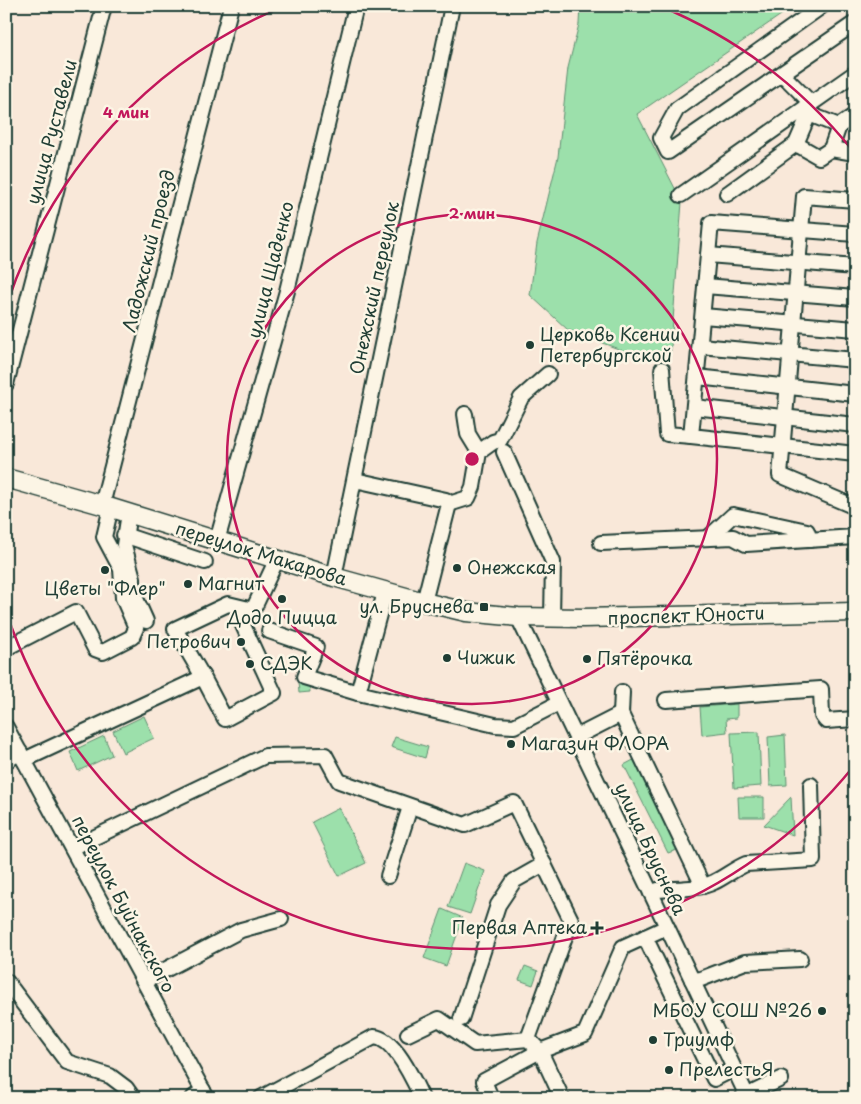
<svg xmlns="http://www.w3.org/2000/svg" width="861" height="1104" font-family="'Playpen Sans',sans-serif">
  <rect width="100%" height="100%" fill="#f9e8d9"/>
  <filter id="ink" filterUnits="userSpaceOnUse"><feTurbulence type="fractalNoise" baseFrequency=".02" numOctaves="2"/><feDisplacementMap in="SourceGraphic" scale="10" xChannelSelector="R" yChannelSelector="G"/><feConvolveMatrix kernelMatrix="1 2 1 2 8 2 1 2 1" color-interpolation-filters="sRGB"/></filter>
  <g filter="url(#ink)">
    <g fill="#9ce0ab" stroke="#5e8e70">
      <polygon points="580,6 794,6 637,114 682,202 670,360 637,356 568,330 530,295 537,243 558,157 568,68 579,24"/>
      <polygon points="298,681 309,681 310,692 299,693"/>
      <polygon points="737,704 737,718 726,719 727,732 702,735 700,707"/>
      <polygon points="144,716 154,738 123,753 113,731"/>
      <polygon points="759,732 761,786 734,788 731,733"/>
      <polygon points="785,735 787,785 770,786 768,737"/>
      <polygon points="104,736 112,755 78,771 70,752"/>
      <polygon points="395,737 428,747 425,758 391,747"/>
      <polygon points="639,757 682,848 668,853 624,765"/>
      <polygon points="738,797 764,797 764,817 739,817"/>
      <polygon points="791,797 793,835 764,825"/>
      <polygon points="339,808 366,863 339,876 312,822"/>
      <polygon points="464,863 485,871 470,914 448,907"/>
      <polygon points="442,909 463,918 446,966 424,958"/>
      <polygon points="525,966 538,971 533,985 519,980"/>
    </g>
    <g fill="none" stroke-linecap="round" stroke-linejoin="round">
      <defs>
        <g id="minor">
          <polyline points="822,6 677,109 661,138 668,152 855,23"/>
          <polyline points="782,74 811,103 809,111"/>
          <polyline points="796,144 819,157 831,149 839,126"/>
          <polyline points="831,149 855,153"/>
          <polyline points="727,194 796,144 809,114 839,126 855,115"/>
          <polyline points="681,195 855,73"/>
          <polyline points="855,200 804,196 780,475 855,507"/>
          <polyline points="855,234 711,223 691,436 855,454"/>
          <polyline points="708,255 855,267"/>
          <polyline points="705,286 855,298"/>
          <polyline points="703,316 855,329"/>
          <polyline points="700,346 855,360"/>
          <polyline points="662,369 667,434 691,436"/>
          <polyline points="697,377 855,394"/>
          <polyline points="6,384 104,6"/>
          <polyline points="694,407 855,425"/>
          <polyline points="479,452 493,442 500,440 521,398 548,374"/>
          <polyline points="504,452 553,562 552,618"/>
          <polyline points="355,480 446,500 449,504 424,602"/>
          <polyline points="449,504 468,498 473,487 479,452 468,434 465,414"/>
          <polyline points="102,505 231,6"/>
          <polyline points="129,513 124,545 133,578 133,592 146,621"/>
          <polyline points="124,535 205,562"/>
          <polyline points="708,538 733,515 807,531 810,540"/>
          <polyline points="217,541 287,291 356,6"/>
          <polyline points="601,543 733,537 746,544 855,537"/>
          <polyline points="334,577 452,6"/>
          <polyline points="385,592 358,693 495,725 514,726 559,703"/>
          <polyline points="518,617 651,893 748,1098"/>
          <polyline points="269,631 316,647 304,677 358,693"/>
          <polyline points="6,648 76,612 95,649 103,652 132,637 136,628 123,598 121,569 104,537 111,507"/>
          <polyline points="203,677 225,719 274,693 241,621 253,610 277,559"/>
          <polyline points="666,700 821,689 822,716 826,721 855,719"/>
          <polyline points="621,714 622,692"/>
          <polyline points="6,727 207,1098"/>
          <polyline points="576,737 621,714 703,886"/>
          <polyline points="24,760 203,677 175,629 228,604 253,610"/>
          <polyline points="6,761 20,752"/>
          <polyline points="72,848 265,756 325,755 339,781 465,825 514,803 571,920 528,1039 540,1051 484,1081 491,1098"/>
          <polyline points="388,876 410,807"/>
          <path d="M651 893 658 890C675 888 698 890 714 882 725 877 734 869 746 864L813 860 811 785"/>
          <polyline points="645,937 714,1079 734,1069"/>
          <polyline points="692,980 701,979 745,962 800,959"/>
          <polyline points="6,981 67,1062 110,1076 126,1088 133,1098"/>
          <polyline points="144,981 241,930 281,919"/>
          <polyline points="461,1019 498,905 514,881 544,864"/>
          <polyline points="408,1034 439,1019 475,1044 528,1039"/>
          <polyline points="193,1098 203,1090"/>
          <path d="M261 1098 374 1037C395 1038 414 1081 422 1098"/>
          <polyline points="562,1098 540,1051 585,1034 623,947 667,927"/>
          <polyline points="742,1098 781,1079"/>
        </g>
        <polyline id="major" points="6,478 102,505 334,577 424,602 466,612 518,617 583,618 855,612"/>
      </defs>
      <use href="#minor" stroke="#1f3d34" stroke-width="18"/>
      <use href="#major" stroke="#1f3d34" stroke-width="21"/>
      <use href="#minor" stroke="#fcf5e5" stroke-width="14"/>
      <use href="#major" stroke="#fcf5e5" stroke-width="18"/>
    </g>
  </g>
  <g fill="none" stroke="#c2185b" stroke-width="2.5">
    <circle cx="472" cy="459" r="245"/>
    <path d="M853 767A490 490 0 0 1 7 614M7 304A490 490 0 0 1 284 6M660 6A490 490 0 0 1 853 151"/>
  </g>
  <g fill="#1f3d34" stroke="#fcf5e5" stroke-width="2">
    <circle cx="530" cy="345" r="5"/>
    <circle cx="457" cy="568" r="5"/>
    <circle cx="105" cy="570" r="5"/>
    <circle cx="188" cy="584" r="5"/>
    <circle cx="282" cy="599" r="5"/>
    <rect x="479" y="602" width="10" height="10" rx="2.5"/>
    <circle cx="241" cy="642" r="5"/>
    <circle cx="447" cy="658" r="5"/>
    <circle cx="587" cy="659" r="5"/>
    <circle cx="250" cy="664" r="5"/>
    <circle cx="511" cy="744" r="5"/>
    <path d="M594.5 920.5h5v5h5v5h-5v5h-5v-5h-5v-5h5z"/>
    <circle cx="822" cy="1011" r="5"/>
    <circle cx="653" cy="1040" r="5"/>
    <circle cx="669" cy="1070" r="5"/>
  </g>
  <g text-anchor="middle" stroke-width="5" stroke-linejoin="round" paint-order="stroke">
    <g font-size="18" fill="#1f3d34" stroke="#fcf5e5">
      <text transform="translate(52 132) rotate(-75)" y="6">улица Руставели</text>
      <text transform="translate(149 251) rotate(-76)" y="6">Ладожский проезд</text>
      <text transform="translate(271 270) rotate(-76)" y="6">улица Щаденко</text>
      <text transform="translate(375 288) rotate(-78)" y="6">Онежский переулок</text>
      <text transform="translate(261 554) rotate(17)" y="6">переулок Макарова</text>
      <text transform="translate(686 616) rotate(-2)" y="6">проспект Юности</text>
      <text transform="translate(650 849) rotate(65)" y="6">улица Бруснева</text>
      <text transform="translate(123 904) rotate(62)" y="6">переулок Буйнакского</text>
    </g>
    <g font-size="18" fill="#1f3d34" stroke="#fcf5e5" text-anchor="start">
      <text x="540" y="341">Церковь Ксении<tspan x="540" dy="21">Петербургской</tspan></text>
      <text x="467" y="574">Онежская</text>
      <text x="198" y="590">Магнит</text>
      <text x="105" y="595" text-anchor="middle">Цветы "Флер"</text>
      <text x="474" y="613" text-anchor="end">ул. Бруснева</text>
      <text x="282" y="624" text-anchor="middle">Додо Пицца</text>
      <text x="231" y="648" text-anchor="end">Петрович</text>
      <text x="457" y="664">Чижик</text>
      <text x="597" y="665">Пятёрочка</text>
      <text x="260" y="670">СДЭК</text>
      <text x="521" y="750">Магазин ФЛОРА</text>
      <text x="587" y="934" text-anchor="end">Первая Аптека</text>
      <text x="812" y="1017" text-anchor="end">МБОУ СОШ №26</text>
      <text x="663" y="1046">Триумф</text>
      <text x="679" y="1076">ПрелестьЯ</text>
    </g>
  </g>
  <circle cx="472" cy="459" r="8" fill="#c2185b" stroke="#fcf5e5" stroke-width="2.5"/>
  <g font-size="15" text-anchor="middle" font-weight="bold" fill="#c2185b" stroke="#fcf5e5" stroke-width="5" stroke-linejoin="round" paint-order="stroke">
    <text x="126" y="118">4 мин</text>
    <text x="472" y="219">2 мин</text>
  </g>
  <rect width="861" height="1104" fill="none" stroke="#fcf5e5" stroke-width="25"/>
  <rect x="12" y="12" width="836" height="1079" fill="none" stroke="#1f3d34" stroke-width="2" filter="url(#ink)"/>
</svg>
